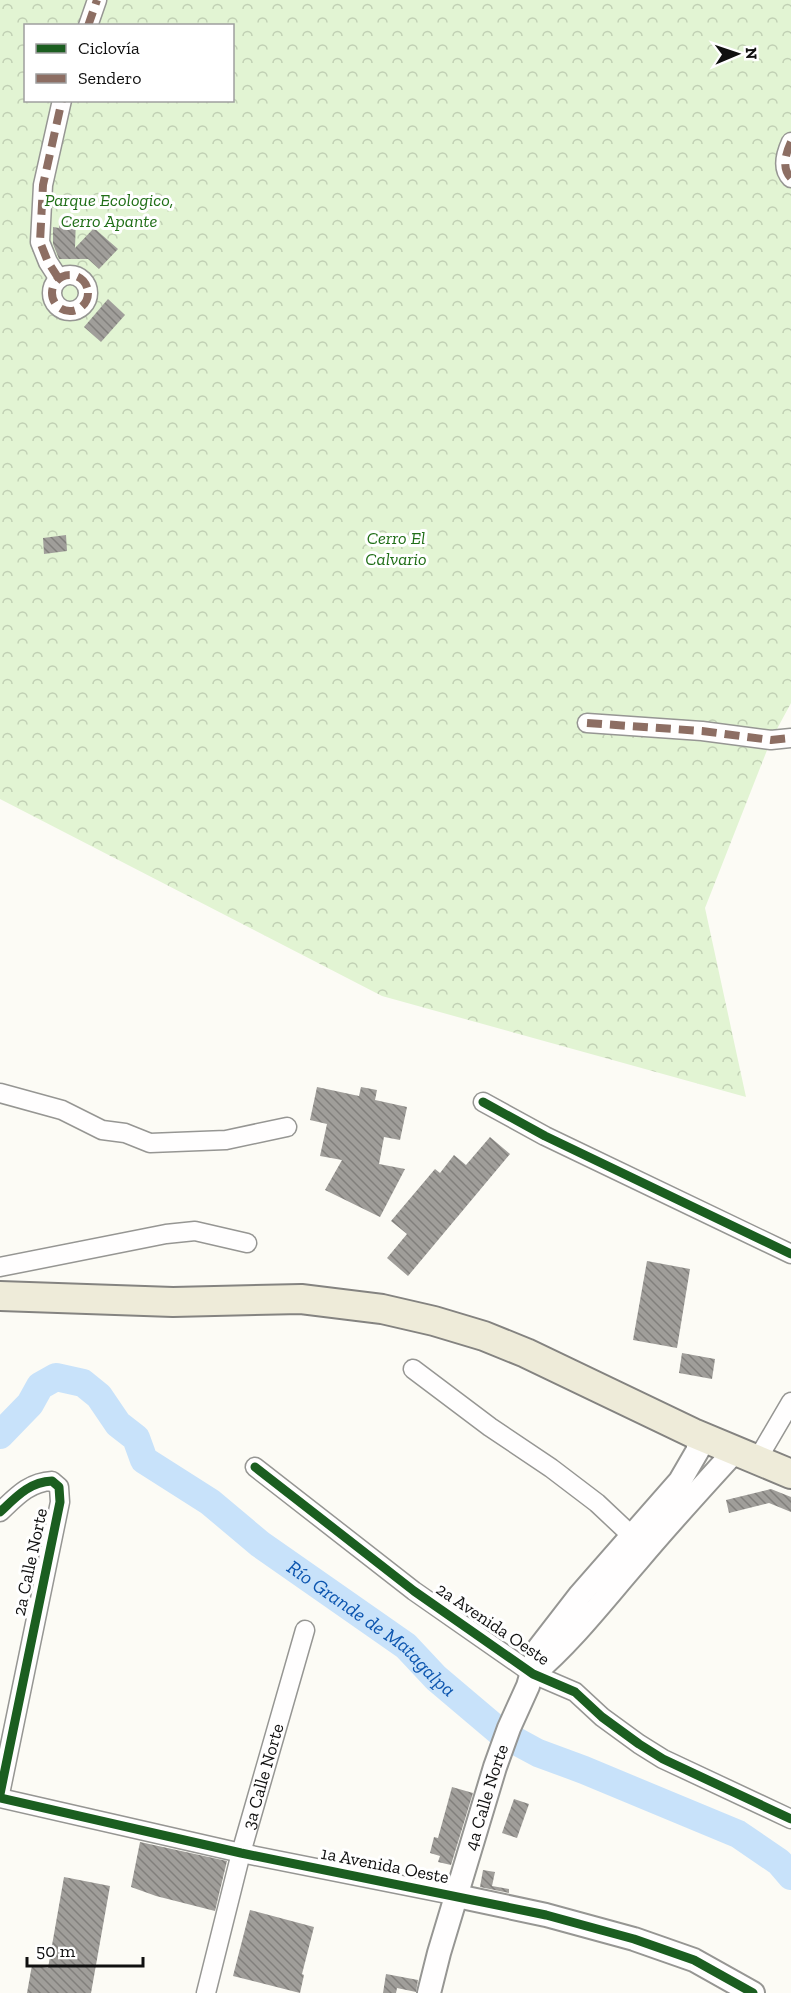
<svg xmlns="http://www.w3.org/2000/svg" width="791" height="1993" font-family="'Zilla Slab',serif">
  <defs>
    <pattern id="park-crowns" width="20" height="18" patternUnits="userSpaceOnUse" patternTransform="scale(1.5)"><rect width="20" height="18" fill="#e2f4d3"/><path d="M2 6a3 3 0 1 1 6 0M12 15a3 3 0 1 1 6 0" fill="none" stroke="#c1d0b4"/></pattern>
    <pattern id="building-back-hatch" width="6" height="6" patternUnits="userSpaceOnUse" patternTransform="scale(1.5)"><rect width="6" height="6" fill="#a09e9a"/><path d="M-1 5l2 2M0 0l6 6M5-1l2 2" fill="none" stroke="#817f7c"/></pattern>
  </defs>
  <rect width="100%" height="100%" fill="#fcfbf5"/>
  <path fill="url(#park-crowns)" fill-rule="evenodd" d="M0 0H791V703L771 740 705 908 746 1097 382 996 0 799ZM26 26H232V100H26Z"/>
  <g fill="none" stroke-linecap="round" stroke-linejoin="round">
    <path stroke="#c8e2fa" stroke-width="28" id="s1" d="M0 1435 30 1404 40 1386 56 1377 83 1383 99 1396 118 1424 136 1438 144 1460 210 1502 260 1544 406 1646 436 1678 501 1733 538 1753 584 1770 738 1834 779 1862 791 1876"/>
  </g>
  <g fill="url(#building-back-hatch)">
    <polygon points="60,218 76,218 75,248 94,228 118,249 99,269 88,259 59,259 53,244 53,227 59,228"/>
    <polygon points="108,299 125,315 101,342 84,327"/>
    <polygon points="66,535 67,551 44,554 43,538"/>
    <polygon points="317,1087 359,1096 361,1087 377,1090 375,1100 407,1107 400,1140 384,1137 379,1164 405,1169 380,1217 325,1190 342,1160 320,1156 327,1124 310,1120"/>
    <polygon points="490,1137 510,1154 408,1276 387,1258 407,1234 391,1221 435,1169 440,1173 454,1155 466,1165"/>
    <polygon points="647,1261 690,1269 677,1348 633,1340"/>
    <polygon points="682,1353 715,1359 712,1379 679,1373"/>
    <polygon points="771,1489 791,1497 791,1512 769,1503 729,1513 726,1500"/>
    <polygon points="452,1787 473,1793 451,1865 438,1862 440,1856 430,1853 434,1837 438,1838"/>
    <polygon points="514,1799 529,1804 517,1838 502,1833"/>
    <polygon points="140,1842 227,1861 215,1911 156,1896 131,1887"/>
    <polygon points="483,1870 495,1872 492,1886 509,1889 509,1893 480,1887"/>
    <polygon points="64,1877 110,1886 91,1993 27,1993 32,1965 48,1968"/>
    <polygon points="250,1910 314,1927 302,1974 304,1975 300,1993 233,1976"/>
    <polygon points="386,1974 418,1980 416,1992 397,1988 396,1993 383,1993"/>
  </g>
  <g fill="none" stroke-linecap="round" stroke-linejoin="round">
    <defs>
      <g id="minor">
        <polyline points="88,26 97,0"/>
        <path d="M791 142C786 153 781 168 791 178"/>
        <circle cx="70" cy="293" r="18"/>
        <polyline points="59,279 48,262 40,242 43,185 62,100"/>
        <polyline points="587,723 702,731 771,740 791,738"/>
        <polyline points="0,1093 62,1110 102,1130 125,1133 150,1143 226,1140 287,1127"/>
        <polyline points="483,1102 545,1136 791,1254"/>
        <polyline points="0,1267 166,1234 195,1231 247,1243"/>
        <polyline points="413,1369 490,1427 551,1468 597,1503 631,1535 643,1542"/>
        <polyline points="757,1460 791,1402"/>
        <polyline points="255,1467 414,1591 533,1674 575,1692 602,1717 639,1744 663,1759 791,1819"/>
        <path d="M0 1512C16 1497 29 1482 52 1481L59 1487 60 1502 0 1794"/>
        <polyline points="0,1798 241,1853 457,1896"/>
        <path id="s2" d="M206 1993 241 1853 305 1630"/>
      </g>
      <g id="tertiary">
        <path d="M533 1674C572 1641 604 1599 638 1560 669 1523 702 1487 735 1451"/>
        <polyline points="457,1896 546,1915 634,1939 694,1960 753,1993"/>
        <path id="s3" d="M429 1993 439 1953 495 1767 509 1728 528 1686 539 1648 580 1595 680 1481 698 1450V1441L693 1433"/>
      </g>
      <polyline id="primary" points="0,1296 173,1302 301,1299 382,1309 434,1321 484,1336 526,1353 693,1433 791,1474"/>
    </defs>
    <use href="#minor" stroke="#969693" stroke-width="21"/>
    <use href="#tertiary" stroke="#969693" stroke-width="26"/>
    <use href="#primary" stroke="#848380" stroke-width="32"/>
    <use href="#minor" stroke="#fffefe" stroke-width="18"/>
    <use href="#tertiary" stroke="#fffefe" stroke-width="22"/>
    <use href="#primary" stroke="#eeebd9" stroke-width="28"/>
    <g stroke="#8d6e63" stroke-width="8" stroke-dasharray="15 8" stroke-linecap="butt">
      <polyline points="88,26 97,0"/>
      <path d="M791 142C786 153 781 168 791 178"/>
      <circle cx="70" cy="293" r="18"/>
      <polyline points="59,279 48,262 40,242 43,185 62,100"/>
      <polyline points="587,723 702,731 771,740 791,738"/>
    </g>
    <defs>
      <g id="cycleway">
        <polyline points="483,1102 545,1136 791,1254"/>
        <polyline points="255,1467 414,1591 533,1674 575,1692 602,1717 639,1744 663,1759 791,1819"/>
        <path d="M0 1512C16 1497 29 1482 52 1481L59 1487 60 1502 0 1794"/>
        <polyline points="0,1798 241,1853 546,1915 634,1939 694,1960 753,1993"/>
      </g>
    </defs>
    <use href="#cycleway" stroke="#fff" stroke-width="13"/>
    <use href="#cycleway" stroke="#1b5e20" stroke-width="9"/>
  </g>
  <g text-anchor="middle" stroke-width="6" stroke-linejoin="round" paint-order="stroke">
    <g font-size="18" font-style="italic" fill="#216f18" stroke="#fff">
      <text x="109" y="206">Parque Ecologico,<tspan x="109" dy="21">Cerro Apante</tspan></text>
      <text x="396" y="544">Cerro El<tspan x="396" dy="21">Calvario</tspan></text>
    </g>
    <g font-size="18" fill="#101010" stroke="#fff">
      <text transform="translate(30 1562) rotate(-78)" y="6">2a Calle Norte</text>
      <text transform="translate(493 1624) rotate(34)" y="6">2a Avenida Oeste</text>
      <text dy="6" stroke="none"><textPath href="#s2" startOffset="224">3a Calle Norte</textPath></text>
      <text dy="6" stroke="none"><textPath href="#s3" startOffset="204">4a Calle Norte</textPath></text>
      <text transform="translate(385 1865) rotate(11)" y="6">1a Avenida Oeste</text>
    </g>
    <g font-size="20" font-style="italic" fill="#0c55af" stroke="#fff">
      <text dy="7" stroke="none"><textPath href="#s1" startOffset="494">Río Grande de Matagalpa</textPath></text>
    </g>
  </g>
  <rect x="24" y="24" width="210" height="78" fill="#ffffff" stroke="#9f9f9f" stroke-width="1.5"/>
  <rect x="36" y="44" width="30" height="9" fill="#1b5e20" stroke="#9f9f9f" stroke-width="1.5"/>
  <text x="78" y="54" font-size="18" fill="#101010">Ciclovía</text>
  <rect x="36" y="74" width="30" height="9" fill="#8d6e63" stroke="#9f9f9f" stroke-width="1.5"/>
  <text x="78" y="84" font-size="18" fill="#101010">Sendero</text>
  <g transform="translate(737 54) rotate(88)" stroke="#ffffff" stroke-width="4.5" paint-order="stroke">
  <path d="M0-4.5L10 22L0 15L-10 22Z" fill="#101010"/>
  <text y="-9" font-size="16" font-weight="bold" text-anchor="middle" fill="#101010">N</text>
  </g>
  <path d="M27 1957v9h116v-9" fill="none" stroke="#101010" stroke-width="3"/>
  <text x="36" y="1957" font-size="18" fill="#101010" stroke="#ffffff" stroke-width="4.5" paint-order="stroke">50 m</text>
</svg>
